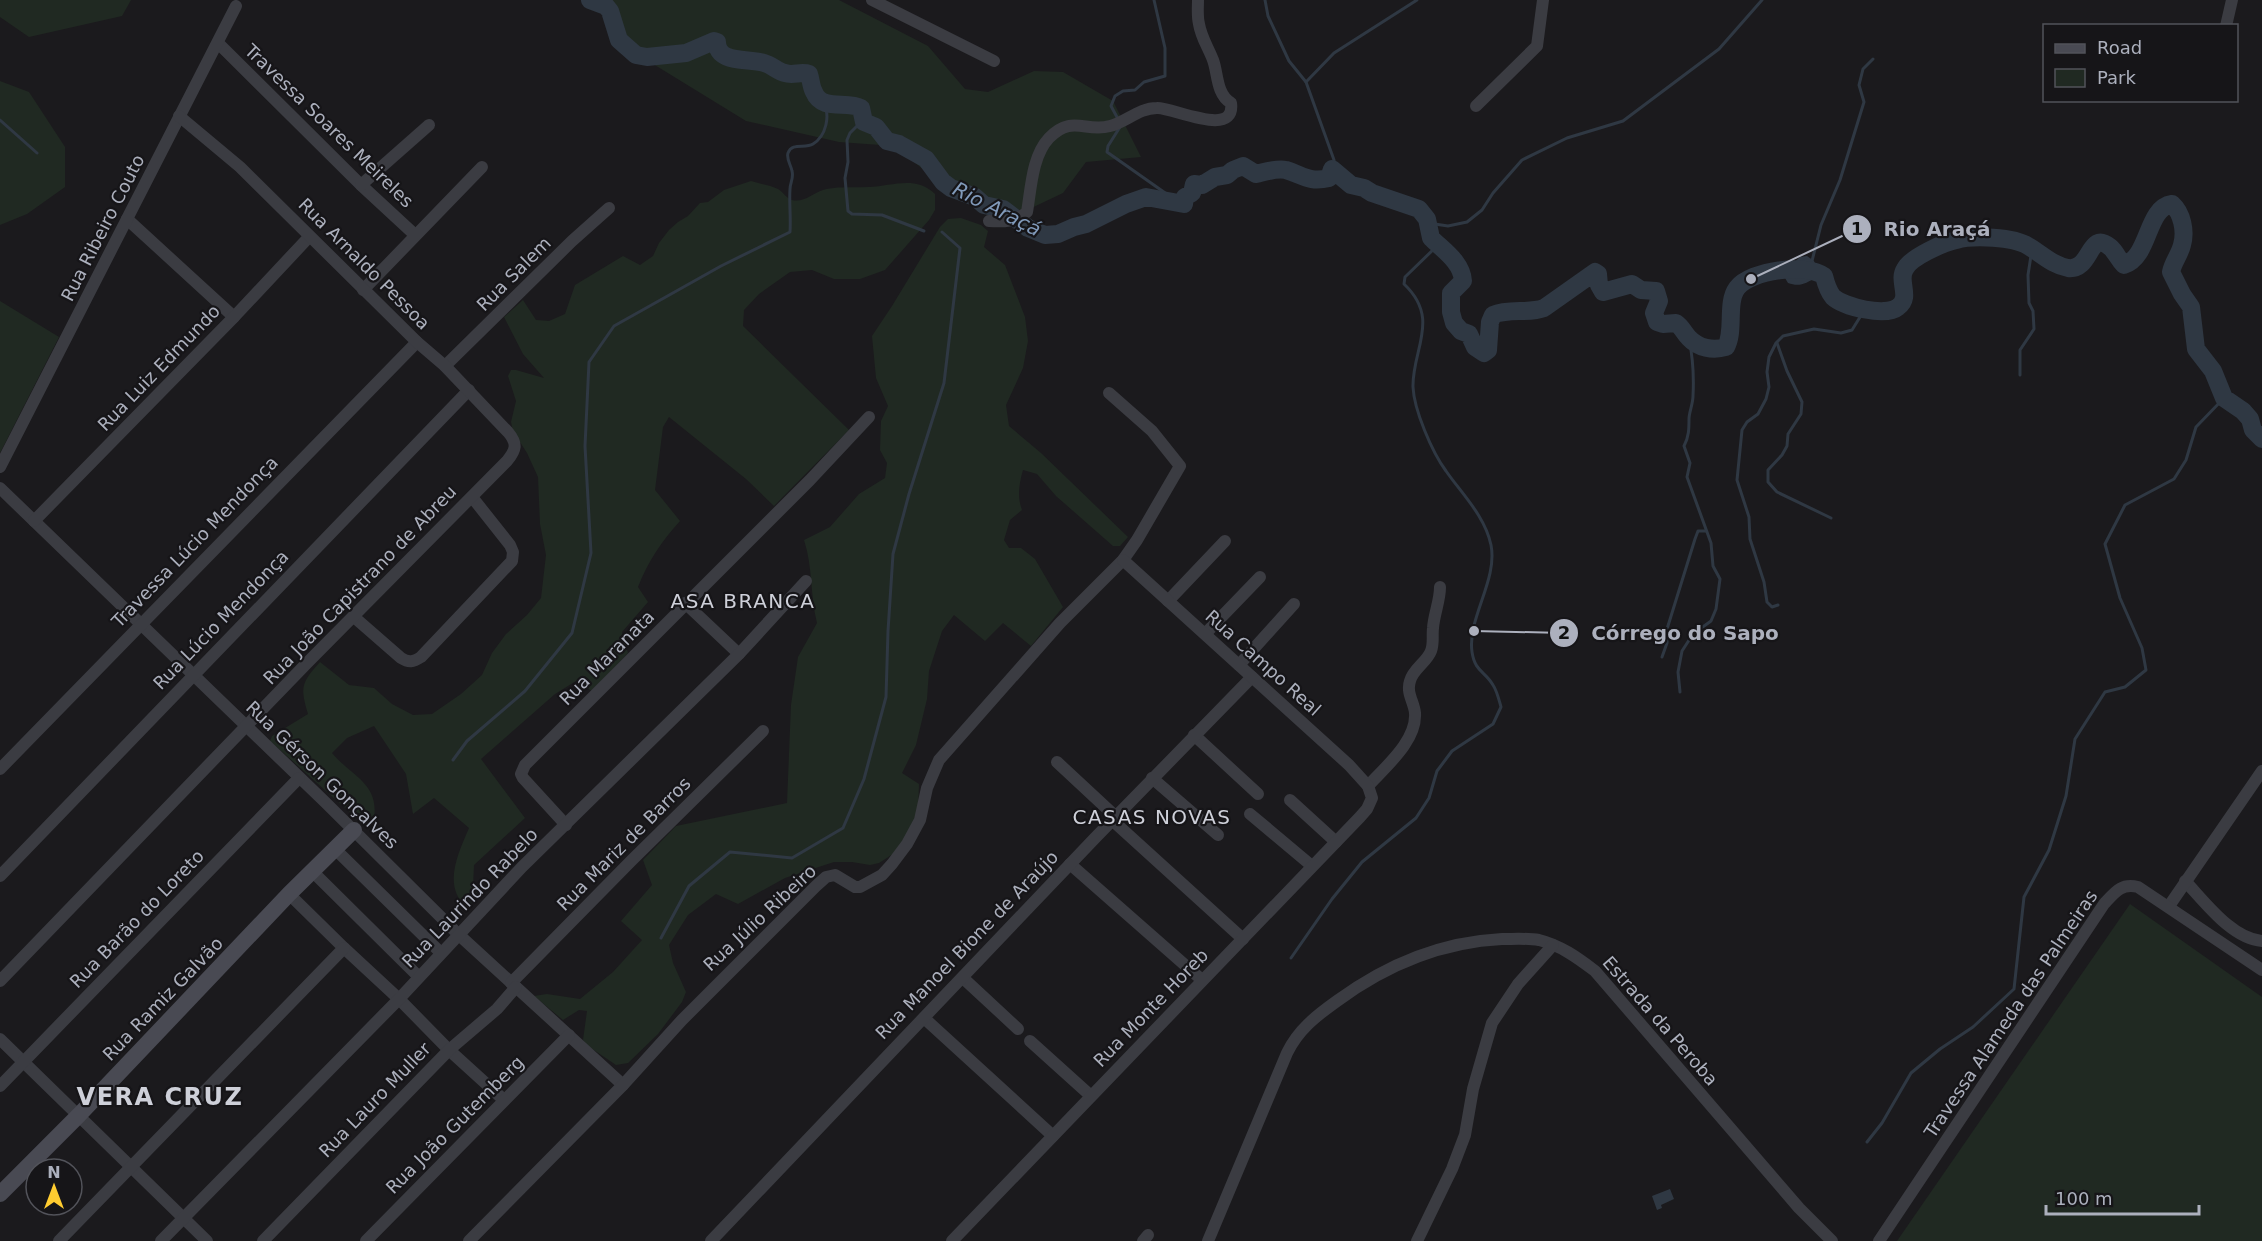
<svg xmlns="http://www.w3.org/2000/svg" width="2262" height="1241" font-family="'DejaVu Sans',sans-serif">
  <rect width="100%" height="100%" fill="#1b1a1d"/>
  <g fill="#202922">
    <polygon points="0,0 131,0 122,16 29,37 0,17"/>
    <polygon points="593,0 839,0 928,46 965,89 988,92 1034,71 1063,72 1113,101 1141,157 1086,162 1063,193 1023,212 954,194 894,146 839,142 746,121 632,51"/>
    <polygon points="0,81 29,92 65,147 65,187 27,214 0,225"/>
    <path d="M751 181C760 184 770 185 778 189 783 192 787 199 792 200 804 203 813 193 823 190 837 186 854 188 869 187 892 186 916 175 935 194V210L929 220 885 270 860 279H834L812 270 790 272 759 294 744 310 743 326 849 430 774 506 746 479 669 417 663 427 655 490 680 521C662 541 648 561 638 587L648 602 622 632 628 653 592 691 576 681 555 694 481 759 525 818 474 865 473 887 480 897 467 908C442 886 458 854 469 828L434 798 413 814 406 774 374 726 347 738 332 753C352 777 382 784 373 823L363 824 270 741 272 736 308 714C300 687 301 683 320 662L349 685 374 688 392 704 413 715 432 714 461 694 482 675 492 653 506 634 527 615 541 598 546 555 540 524 538 477 527 453 513 431 511 422 516 401 508 376 511 370H516L544 378 523 354 504 317 523 300 536 320 549 321 565 314 575 285 623 256 640 265 653 256 659 243 669 230 678 222 688 216 700 203 708 202 724 190Z"/>
    <path d="M961 218 981 225 988 231 984 247 1005 265 1025 317 1028 341 1023 368 1006 405 1009 426 1041 453 1128 537 1120 546H1113L1056 496 1037 474 1023 470C1019 484 1017 497 1022 510L1010 520 1004 540 1009 548H1021L1035 559 1063 607 1031 646 1003 623 985 641 954 615 942 631 929 671 927 699 916 745 902 773 919 784 918 813 908 834 893 854 879 863 870 865 852 862H834L785 878 738 904 716 894 688 915 669 945 673 963 686 992 682 1002 658 1034 628 1063 616 1065 588 1046 583 1040 587 1011 579 1010 563 1020 534 996 547 994 580 999 613 972 642 940 621 921 652 885 643 860 676 826 787 803 791 705 798 657 817 623C810 596 813 567 804 540L830 527 859 494 885 478 887 463 880 450 881 421 888 406 876 378 872 336 892 306 940 227 948 219Z"/>
    <polygon points="0,301 59,337 0,453"/>
    <polygon points="2130,904 2262,997 2262,1241 1897,1241"/>
  </g>
  <g fill="#2f3843">
    <path d="M1807 256 1814 261 1818 271 1816 277C1806 284 1799 287 1788 283L1785 278 1787 269 1800 257Z"/>
    <polygon points="1670,1189 1674,1199 1661,1205 1662,1208 1657,1210 1652,1196"/>
  </g>
  <g fill="none" stroke-linecap="round" stroke-linejoin="round">
    <g stroke="#2f3843" stroke-width="3">
      <polyline points="1265,0 1268,16 1289,61 1306,82 1334,160 1334,170"/>
      <polyline points="1306,82 1334,53 1417,0"/>
      <polyline points="1118,119 1111,106 1115,96 1123,91 1135,90 1144,82 1165,76 1165,48 1154,0"/>
      <polyline points="0,120 37,153"/>
      <polyline points="863,120 850,133 847,140 848,162 845,178 848,211 852,214 882,215 924,231"/>
      <polyline points="1120,127 1108,146 1107,152 1178,202"/>
      <polyline points="1428,223 1448,226 1467,222 1482,210 1493,193 1522,160 1567,138 1623,121 1719,49 1762,0"/>
      <polyline points="1812,261 1821,225 1840,180 1864,102 1859,85 1863,69 1873,59"/>
      <polyline points="1777,343 1787,371 1802,402 1801,414 1788,434 1787,446 1782,455 1768,470 1768,482 1777,492 1831,518"/>
      <polyline points="2020,375 2020,350 2034,329 2033,311 2029,303 2028,275 2032,249"/>
      <polyline points="1778,605 1772,607 1767,602 1764,582 1750,539 1749,517 1737,480 1742,430 1747,422 1758,414 1766,399 1769,387 1767,372 1769,357 1776,343 1783,336 1814,329 1841,333 1852,330 1865,309"/>
      <polyline points="1662,657 1667,643 1667,629 1695,539 1698,531 1706,531"/>
      <path d="M1680 692 1678 672 1682 651 1693 634 1711 621 1716 609 1720 579 1713 566 1711 543 1687 477 1690 463 1684 446C1689 437 1689 428 1689 419 1689 412 1693 404 1693 396 1694 377 1693 358 1689 339"/>
      <path d="M453 760 467 741 525 691 572 633 591 553 585 446 589 362 614 326 721 266 790 232C791 217 789 203 790 189 790 183 794 178 792 171 791 165 786 159 788 153 792 142 805 149 813 144 826 136 831 115 823 103"/>
      <polyline points="661,938 689,886 730,852 792,858 843,828 864,779 886,697 888,631 893,554 909,494 944,383 960,248 942,232"/>
      <path d="M1291 958 1332 899 1362 862 1416 818 1429 798 1437 771 1452 751 1493 724 1501 707C1499 700 1497 691 1493 685 1485 671 1475 672 1472 652 1467 619 1498 580 1491 545 1485 516 1462 494 1446 471 1432 452 1414 410 1413 387 1412 349 1441 319 1404 284L1405 277 1438 245"/>
      <polyline points="1867,1142 1882,1123 1911,1073 1940,1049 1973,1027 2014,989 2024,897 2049,850 2066,796 2075,739 2105,692 2125,687 2146,670 2142,648 2120,598 2105,544 2125,505 2174,479 2186,460 2196,427 2224,398"/>
    </g>
    <path stroke="#2f3843" stroke-width="18" d="M590 0 606 6 610 11 619 40 636 55 647 57 686 53 714 41 717 42C717 64 748 58 764 63 772 65 778 72 785 73 793 76 801 71 809 74 811 80 811 87 814 92 822 112 847 100 861 108L864 122 876 127 887 141 899 144 926 159 943 182 951 188 975 197 984 205 1003 209 1028 228 1045 235 1058 234 1074 227 1086 224 1126 204 1146 197 1184 204 1185 197 1192 193 1194 184 1202 185 1215 177 1227 175 1233 170 1243 166 1256 174C1265 172 1276 168 1286 170 1303 175 1309 183 1329 178L1332 169 1351 185 1364 188 1372 193 1419 209 1427 219 1431 238C1443 250 1462 262 1463 281L1451 293V312L1454 323 1461 331 1469 334 1475 347 1484 353 1488 350 1490 322 1493 315C1509 308 1528 314 1544 308L1595 272 1598 274 1599 285 1603 292 1632 284 1641 290 1656 291 1659 301 1654 313 1657 322 1663 324 1676 323C1682 327 1684 333 1689 338 1698 348 1713 351 1726 347 1735 331 1726 303 1737 288 1751 270 1806 263 1824 276 1826 284 1828 291 1833 297 1844 307 1886 317 1898 307 1912 297 1897 281 1905 269 1911 257 1943 243 1956 240 1973 235 2014 237 2028 246 2042 254 2052 265 2068 268 2092 271 2088 229 2110 247 2116 252 2118 259 2124 265 2150 257 2146 208 2172 204 2182 213 2186 231 2182 245 2180 254 2173 262 2171 272L2182 294 2191 307 2196 349 2213 371 2224 398 2243 411 2250 419 2253 430 2262 439"/>
    <g stroke="#3b3c42" stroke-width="12">
      <polyline points="872,0 994,61"/>
      <polyline points="2226,26 2232,0"/>
      <polyline points="218,43 361,185 414,234"/>
      <polyline points="1476,106 1537,46 1543,0"/>
      <polyline points="361,185 429,125"/>
      <polyline points="127,219 234,317"/>
      <path d="M989 221C1004 222 1015 222 1027 212 1031 189 1032 156 1049 138 1072 114 1086 133 1110 126 1126 122 1139 108 1157 108 1172 107 1236 139 1231 103 1216 94 1218 73 1213 60 1208 47 1201 37 1199 24 1197 16 1198 8 1198 0"/>
      <polyline points="363,290 482,167"/>
      <polyline points="445,366 572,241 609,208"/>
      <polyline points="0,467 236,6"/>
      <polyline points="0,488 325,802 458,934 623,1085"/>
      <polyline points="34,521 234,317 309,237"/>
      <polyline points="1168,601 1225,541"/>
      <polyline points="685,603 739,654"/>
      <path d="M354 617 401 658C409 663 413 662 421 657L512 561 513 552 510 545 472 497"/>
      <polyline points="1205,634 1260,577"/>
      <polyline points="1239,665 1294,604"/>
      <polyline points="1194,735 1258,794"/>
      <polyline points="1057,762 1115,816"/>
      <polyline points="0,769 417,342"/>
      <polyline points="1152,778 1218,835"/>
      <path d="M1368 786C1385 767 1417 741 1415 713 1414 702 1406 693 1410 681 1413 669 1427 662 1431 651 1434 643 1432 636 1433 628 1434 614 1440 601 1440 587"/>
      <polyline points="1290,800 1336,842"/>
      <polyline points="1250,814 1312,866"/>
      <polyline points="1112,820 1243,939"/>
      <polyline points="566,825 523,778 521,774 525,765 810,480 869,417"/>
      <polyline points="335,849 441,953"/>
      <polyline points="1070,864 1202,980"/>
      <polyline points="312,871 418,976"/>
      <polyline points="0,876 469,390"/>
      <path d="M2185 881C2205 902 2232 939 2262 941"/>
      <polyline points="289,894 344,948 399,999 449,1050 504,1100"/>
      <polyline points="2169,906 2262,771"/>
      <polyline points="963,978 1018,1029"/>
      <path d="M0 981 306 664 507 461C516 450 518 444 508 432L445 366 417 342 240 167 179 116"/>
      <polyline points="511,983 632,860 763,731"/>
      <polyline points="924,1018 1053,1136"/>
      <polyline points="0,1039 207,1241"/>
      <polyline points="1030,1041 1091,1096"/>
      <polyline points="0,1086 299,778"/>
      <polyline points="59,1241 344,948"/>
      <polyline points="161,1241 399,999 522,867 739,654 806,581"/>
      <polyline points="263,1241 449,1050 497,1009 516,987"/>
      <polyline points="366,1241 569,1035"/>
      <polyline points="469,1241 623,1085 682,1020 816,886 826,877 835,875 855,887 860,887 882,875 892,864 907,844 920,820 927,788 939,760 1060,623 1123,560 1137,540 1180,466 1152,431 1109,393"/>
      <polyline points="711,1241 1095,838 1252,677"/>
      <polyline points="952,1241 1360,817 1367,809 1372,798 1368,786 1349,765 1123,560"/>
      <polyline points="1143,1241 1148,1235"/>
      <path d="M1208 1241 1287 1053C1298 1030 1316 1016 1337 1001 1386 965 1441 942 1502 939 1514 939 1528 938 1539 940 1560 945 1578 958 1595 971L1799 1208 1832 1241"/>
      <polyline points="1417,1241 1452,1169 1465,1135 1473,1089 1492,1023 1518,984 1553,945"/>
      <path d="M1879 1241 2104 904C2115 892 2121 883 2138 887L2262 970"/>
    </g>
    <polyline stroke="#494a53" stroke-width="16" points="0,1194 79,1115 289,894 354,830"/>
  </g>
  <g text-anchor="middle" stroke-width="4.5" stroke-linejoin="round" paint-order="stroke">
    <g font-size="18" fill="#acb0bd" stroke="#161518">
      <text transform="translate(329 126) rotate(44)" y="6">Travessa Soares Meireles</text>
      <text transform="translate(103 228) rotate(-63)" y="6">Rua Ribeiro Couto</text>
      <text transform="translate(364 264) rotate(45)" y="6">Rua Arnaldo Pessoa</text>
      <text transform="translate(514 274) rotate(-45)" y="6">Rua Salem</text>
      <text transform="translate(159 368) rotate(-46)" y="6">Rua Luiz Edmundo</text>
      <text transform="translate(195 542) rotate(-46)" y="6">Travessa Lúcio Mendonça</text>
      <text transform="translate(360 585) rotate(-46)" y="6">Rua João Capistrano de Abreu</text>
      <text transform="translate(221 620) rotate(-46)" y="6">Rua Lúcio Mendonça</text>
      <text transform="translate(607 658) rotate(-45)" y="6">Rua Maranata</text>
      <text transform="translate(1263 663) rotate(42)" y="6">Rua Campo Real</text>
      <text transform="translate(322 775) rotate(44)" y="6">Rua Gérson Gonçalves</text>
      <text transform="translate(624 844) rotate(-45)" y="6">Rua Mariz de Barros</text>
      <text transform="translate(470 898) rotate(-46)" y="6">Rua Laurindo Rabelo</text>
      <text transform="translate(760 918) rotate(-43)" y="6">Rua Júlio Ribeiro</text>
      <text transform="translate(137 919) rotate(-46)" y="6">Rua Barão do Loreto</text>
      <text transform="translate(967 945) rotate(-46)" y="6">Rua Manoel Bione de Araújo</text>
      <text transform="translate(163 999) rotate(-46)" y="6">Rua Ramiz Galvão</text>
      <text transform="translate(1151 1008) rotate(-46)" y="6">Rua Monte Horeb</text>
      <text transform="translate(2011 1014) rotate(-56)" y="6">Travessa Alameda das Palmeiras</text>
      <text transform="translate(1660 1021) rotate(49)" y="6">Estrada da Peroba</text>
      <text transform="translate(375 1100) rotate(-46)" y="6">Rua Lauro Muller</text>
      <text transform="translate(455 1125) rotate(-45)" y="6">Rua João Gutemberg</text>
    </g>
    <g font-size="20" font-style="italic" fill="#819aba" stroke="#161518">
      <text transform="translate(997 209) rotate(27)" y="7">Rio Araçá</text>
    </g>
    <g font-size="20" letter-spacing="1.5" fill="#ced0d9" stroke="#161518">
      <text x="743" y="608">ASA BRANCA</text>
      <text x="1152" y="824">CASAS NOVAS</text>
    </g>
    <g font-size="24" font-weight="bold" letter-spacing="1.5" fill="#ced0d9" stroke="#161518">
      <text x="160" y="1105">VERA CRUZ</text>
    </g>
  </g>
  <path fill="none" stroke="#acb0bd" stroke-width="2" d="M1751 279L1857 229M1474 631L1564 633"/>
  <g fill="#acb0bd" stroke="#161518" stroke-width="2">
    <circle cx="1751" cy="279" r="6"/>
    <circle cx="1474" cy="631" r="6"/>
    <circle cx="1857" cy="229" r="15"/>
    <circle cx="1564" cy="633" r="15"/>
  </g>
  <g font-size="18" text-anchor="middle" font-weight="bold" fill="#111">
    <text x="1857" y="235">1</text>
    <text x="1564" y="639">2</text>
  </g>
  <g font-size="20" text-anchor="middle" font-weight="bold" fill="#acb0bd" stroke="#161518" stroke-width="4.5" stroke-linejoin="round" paint-order="stroke">
    <text x="1937" y="236">Rio Araçá</text>
    <text x="1685" y="640">Córrego do Sapo</text>
  </g>
  <rect x="2043" y="24" width="195" height="78" fill="#161518" stroke="#52535a" stroke-width="1.5"/>
  <rect x="2055" y="44" width="30" height="9" fill="#494a53" stroke="#52535a" stroke-width="1.5"/>
  <text x="2097" y="54" font-size="18" fill="#acb0bd">Road</text>
  <rect x="2055" y="69" width="30" height="18" fill="#202922" stroke="#52535a" stroke-width="1.5"/>
  <text x="2097" y="84" font-size="18" fill="#acb0bd">Park</text>
  <g transform="translate(54 1187)"><circle r="28" fill="#161518" stroke="#52535a" stroke-width="1.5"/>
  <path d="M0-4.5L10 22L0 15L-10 22Z" fill="#ffcc30"/>
  <text y="-9" font-size="16" font-weight="bold" text-anchor="middle" fill="#acb0bd">N</text>
  </g>
  <path d="M2046 1205v9h153v-9" fill="none" stroke="#acb0bd" stroke-width="3"/>
  <text x="2055" y="1205" font-size="18" fill="#acb0bd" stroke="#161518" stroke-width="4.5" paint-order="stroke">100 m</text>
</svg>
